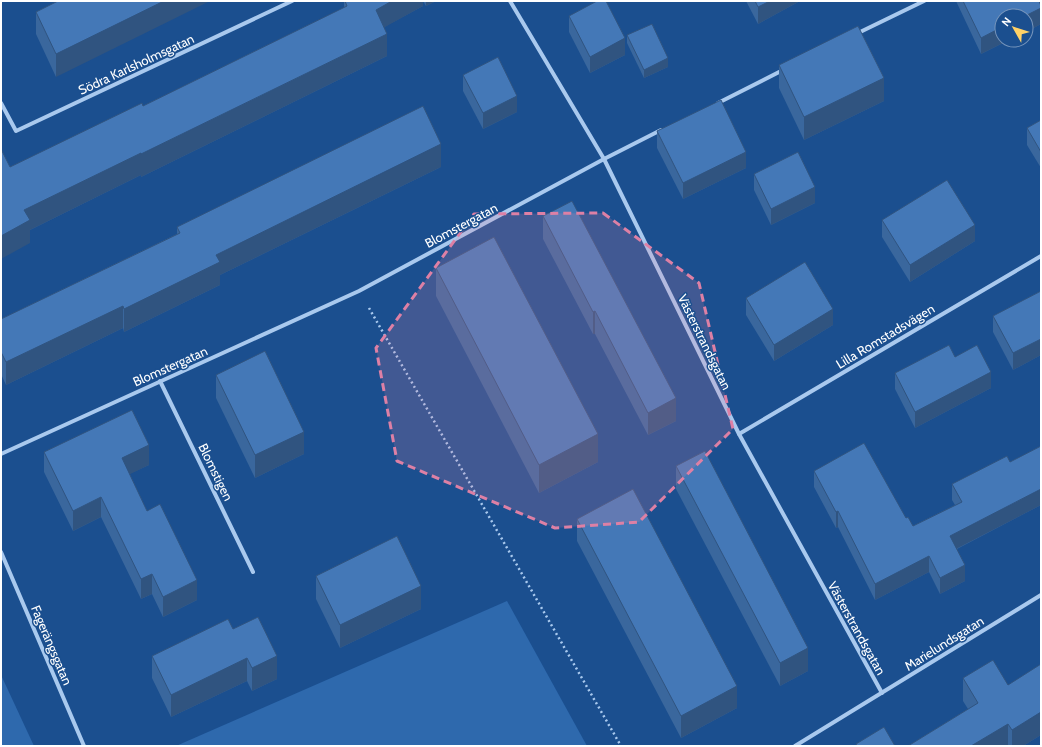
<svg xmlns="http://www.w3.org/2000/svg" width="1042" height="747" font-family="Cabin,sans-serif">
  <rect width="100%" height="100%" fill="#1b4f8f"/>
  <g fill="#2e69ad">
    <polygon points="507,601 587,746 176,746"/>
    <polygon points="1,675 34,746 1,746"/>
  </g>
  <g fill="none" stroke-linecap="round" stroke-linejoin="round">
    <polyline stroke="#a9c9ee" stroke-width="2.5" stroke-dasharray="2 3" stroke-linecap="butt" points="369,308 621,746"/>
    <g stroke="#a9c9ee" stroke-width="4">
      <polyline points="510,1 604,159 739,434 882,693"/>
      <polyline points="856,34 924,1"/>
      <polyline points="1,103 16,131 292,1"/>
      <polyline points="718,103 783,70"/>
      <polyline points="160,381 253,572"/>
      <polyline points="739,434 1041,256"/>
      <polyline points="1,454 359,291 604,159 661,130"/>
      <polyline points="1,552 84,746"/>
      <polyline points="795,746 1041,595"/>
    </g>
  </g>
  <g fill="#3a679d">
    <polygon points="58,1 56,77 36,34 36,12"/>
    <polygon points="344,1 423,1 423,6 384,27 387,56 141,177 141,175 30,230 30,243 10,167 143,106 344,8"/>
    <polygon points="423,1 436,1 426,6"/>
    <polygon points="746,1 800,1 758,24"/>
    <polygon points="956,1 1039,1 1041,6 1041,24 1026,32 1002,40 1009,40 981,54"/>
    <polygon points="569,16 625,55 590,73 569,32"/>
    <polygon points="627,35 668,67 644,78 627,43"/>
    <polygon points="779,65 884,101 804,140 779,88"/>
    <polygon points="463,75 517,112 483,129 463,91"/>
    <polygon points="1041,120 1041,168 1027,145 1027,128"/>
    <polygon points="657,131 746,168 683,199 657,148"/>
    <polygon points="441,167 220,275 220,285 124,332 123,328 6,385 1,374 1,319 177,234 177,227"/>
    <polygon points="754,174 815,203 771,225 754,190"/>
    <polygon points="543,216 676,421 648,435 595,334 593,334 543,239"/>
    <polygon points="882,220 975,241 910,282 882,237"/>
    <polygon points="436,268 598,462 539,493 436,296"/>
    <polygon points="1041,291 1041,355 1013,370 993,332 993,316"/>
    <polygon points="746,298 833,325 774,361 746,315"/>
    <polygon points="955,357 991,388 915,428 895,389 895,373"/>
    <polygon points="216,375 304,454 255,478 216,398"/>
    <polygon points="1041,446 1041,505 957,549 965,581 940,594 929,572 875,600 838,527 836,528 814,487 814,471 906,518 913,526 955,505 952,500 952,484 1010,462"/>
    <polygon points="44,452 149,465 129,474 147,511 197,600 163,617 152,594 141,599 101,517 73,531 44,472"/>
    <polygon points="676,466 808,671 780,686 676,489"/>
    <polygon points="577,519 737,708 681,738 577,541"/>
    <polygon points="316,576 421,609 340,648 316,599"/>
    <polygon points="233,629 277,679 252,691 247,681 171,717 152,678 152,656"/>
    <polygon points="963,678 1008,685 1041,735 1023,746 908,746 968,709 963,701"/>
  </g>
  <g fill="#305480">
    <polygon points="164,1 210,1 56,77 56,54"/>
    <polygon points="392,1 423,1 423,6 376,32 376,10"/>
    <polygon points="426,1 436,1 426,6"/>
    <polygon points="770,1 800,1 758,24 758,7"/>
    <polygon points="1041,8 1041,24 1026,32 1026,16 1025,16"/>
    <polygon points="1002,27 1002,40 1009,40 981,54 981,38"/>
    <polygon points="387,34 387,56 141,177 141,154"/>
    <polygon points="625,38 625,55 590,73 590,57"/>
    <polygon points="668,58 668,67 644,78 644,70"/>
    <polygon points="884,78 884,101 804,140 804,117"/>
    <polygon points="517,96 517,112 483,129 483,113"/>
    <polygon points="441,144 441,167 220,275 220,285 124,332 124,309 216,255"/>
    <polygon points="746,152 746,168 683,199 683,183"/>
    <polygon points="141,153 141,175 30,230 30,243 1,259 1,236 24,210"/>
    <polygon points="815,187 815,203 771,225 771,209"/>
    <polygon points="975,225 975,241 910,282 910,265"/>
    <polygon points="123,306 123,328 6,385 6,362"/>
    <polygon points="833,309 833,325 774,361 774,345"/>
    <polygon points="595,311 595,334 593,334 593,312"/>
    <polygon points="1041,339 1041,355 1013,370 1013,353"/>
    <polygon points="991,372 991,388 915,428 915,412"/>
    <polygon points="676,398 676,421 648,435 648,413"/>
    <polygon points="304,432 304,454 255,478 255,455"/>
    <polygon points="598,434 598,462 539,493 539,465"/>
    <polygon points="149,445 149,465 122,478 122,458"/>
    <polygon points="1041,489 1041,505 950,552 950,536"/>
    <polygon points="101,497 101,517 73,531 73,511"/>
    <polygon points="838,511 838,527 836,528 836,512"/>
    <polygon points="929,556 929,572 875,600 875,584"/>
    <polygon points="965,565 965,581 940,594 940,578"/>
    <polygon points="152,574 152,594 141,599 141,579"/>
    <polygon points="197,580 197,600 163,617 163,597"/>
    <polygon points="421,586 421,609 340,648 340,625"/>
    <polygon points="808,648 808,671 780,686 780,663"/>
    <polygon points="277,656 277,679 252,691 252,668"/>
    <polygon points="247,658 247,681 171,717 171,695"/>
    <polygon points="737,686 737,708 681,738 681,716"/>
    <polygon points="1041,712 1041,735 1023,746 1012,746 1012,730"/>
    <polygon points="1008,724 1008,746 971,746"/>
  </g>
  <g fill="#4478b7" stroke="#305480">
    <polygon points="58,1 164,1 56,54 36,12"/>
    <polygon points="345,1 392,1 376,10 387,34 141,154 141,153 24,210 30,220 1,236 1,149 10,167 142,103 143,106 347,6"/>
    <polygon points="597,1 606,1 625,38 590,57 569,16"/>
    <polygon points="755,1 770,1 758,7"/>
    <polygon points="963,1 1039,1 1041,6 1041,8 1025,16 1002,16 1002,27 981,38"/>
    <polygon points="652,24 668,58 644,70 627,35"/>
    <polygon points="858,26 884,78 804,117 779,65"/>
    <polygon points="498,57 517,96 483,113 463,75"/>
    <polygon points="721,100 746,152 683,183 657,131"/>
    <polygon points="423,106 441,144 216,255 220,262 124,309 123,306 6,362 1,352 1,319 180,233 177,227"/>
    <polygon points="1041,120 1041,152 1027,128"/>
    <polygon points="798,152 815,187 771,209 754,174"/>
    <polygon points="947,180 975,225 910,265 882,220"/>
    <polygon points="572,201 676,398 648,413 595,311 593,312 543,216"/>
    <polygon points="494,237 598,434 539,465 436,268"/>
    <polygon points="805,262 833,309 774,345 746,298"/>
    <polygon points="1041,291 1041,339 1013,353 993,316"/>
    <polygon points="949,345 955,357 977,345 991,372 915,412 895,373"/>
    <polygon points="265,351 304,432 255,455 216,375"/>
    <polygon points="132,410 149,445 122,458 147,511 160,504 197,580 163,597 152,574 141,579 101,497 73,511 44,452"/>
    <polygon points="864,443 906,518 908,517 913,526 962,502 952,484 1007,456 1010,462 1041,446 1041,489 950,536 965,565 940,578 929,556 875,584 838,511 836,512 814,471"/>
    <polygon points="705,451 808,648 780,663 676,466"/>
    <polygon points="633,489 737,686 681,716 577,519"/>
    <polygon points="397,536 421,586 340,625 316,576"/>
    <polygon points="258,617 277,656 252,668 247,658 171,695 152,656 228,619 233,629"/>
    <polygon points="993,660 1008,685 1041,664 1041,712 1012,730 1008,724 971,746 908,746 978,703 963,678"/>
    <polygon points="884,727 895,746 857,746 856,744"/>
  </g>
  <path fill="#dd80a5" fill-opacity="0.2" stroke="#dd80a5" stroke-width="3" stroke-dasharray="8 5" stroke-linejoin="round" d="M603 213 699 283 733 429 639 522 555 528 397 461 376 348 474 214Z"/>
  <g text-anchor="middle" stroke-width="3" stroke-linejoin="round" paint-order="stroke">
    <g font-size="13" fill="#fff" stroke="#1b4f8f">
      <text transform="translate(136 64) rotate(-25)" y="5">Södra Karlsholmsgatan</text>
      <text transform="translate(461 225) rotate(-28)" y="5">Blomstergatan</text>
      <text transform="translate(885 336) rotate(-31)" y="5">Lilla Romstadsvägen</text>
      <text transform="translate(705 342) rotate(64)" y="5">Västerstrandsgatan</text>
      <text transform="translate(170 366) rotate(-24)" y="5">Blomstergatan</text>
      <text transform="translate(216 472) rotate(64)" y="5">Blomstigen</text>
      <text transform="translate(857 628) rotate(61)" y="5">Västerstrandsgatan</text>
      <text transform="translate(944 643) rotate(-32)" y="5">Marielundsgatan</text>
      <text transform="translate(52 645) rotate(67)" y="5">Fagerängsgatan</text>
    </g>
  </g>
  <rect width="1042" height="747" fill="none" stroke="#ffffff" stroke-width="4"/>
  <g transform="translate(1014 28) rotate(309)"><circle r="19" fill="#1b4f8f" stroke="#7695bc"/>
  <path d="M0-3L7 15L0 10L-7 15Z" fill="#ffd166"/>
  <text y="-6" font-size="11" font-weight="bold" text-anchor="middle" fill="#ffffff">N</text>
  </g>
</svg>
